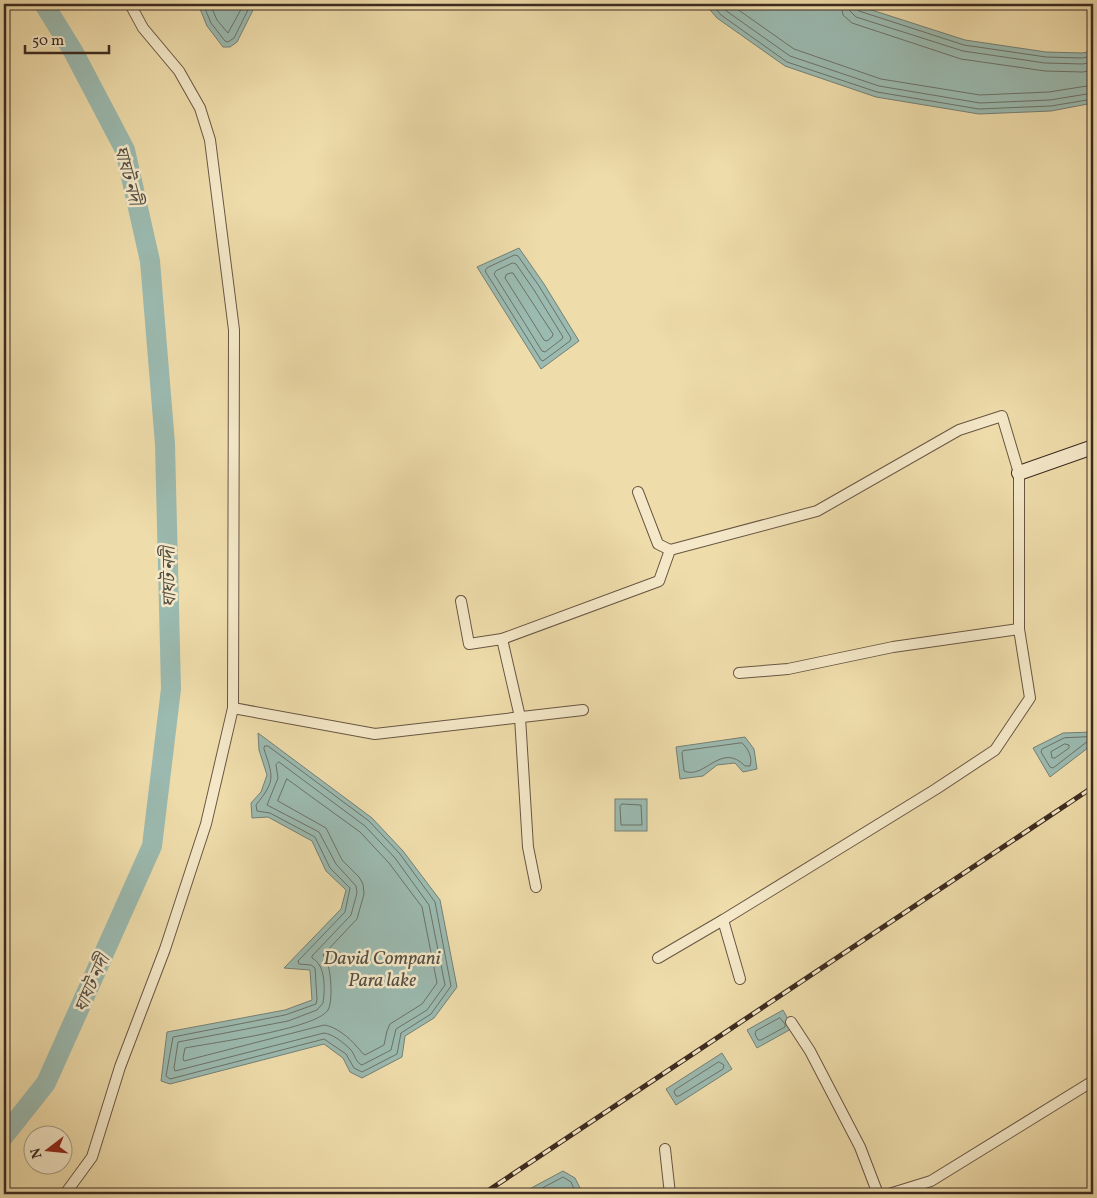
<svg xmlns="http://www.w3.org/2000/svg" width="1097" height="1198" font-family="Vollkorn,'Noto Serif Bengali',serif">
  <rect width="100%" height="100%" fill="#eedcaa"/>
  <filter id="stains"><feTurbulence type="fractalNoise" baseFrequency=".004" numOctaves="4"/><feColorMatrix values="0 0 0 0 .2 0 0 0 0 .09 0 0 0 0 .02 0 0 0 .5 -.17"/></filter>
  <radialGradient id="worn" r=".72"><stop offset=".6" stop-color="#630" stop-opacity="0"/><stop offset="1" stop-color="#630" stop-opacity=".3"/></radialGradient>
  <g fill="#9bbab0" stroke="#758076">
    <polygon points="198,4 256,4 237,42 230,47 223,47 207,26"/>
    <polygon points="705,4 853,4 965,40 1046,52 1082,53 1093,51 1093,103 1051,111 979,114 876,97 785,66 717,18"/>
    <polygon points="519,248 544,284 579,341 541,369 477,267"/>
    <polygon points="1093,732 1093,744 1050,777 1033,748 1063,733"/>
    <polygon points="258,733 372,818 403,851 440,900 457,987 434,1018 405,1036 402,1057 362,1078 350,1072 343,1058 324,1044 170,1084 161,1081 167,1032 285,1010 312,1000 310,970 284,968 341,909 346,890 326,871 312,841 268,817 252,818 251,803 261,792 267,775 259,750"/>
    <polygon points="745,737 754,749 757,769 743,772 735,763 717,765 703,776 680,779 676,747"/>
    <rect x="615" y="799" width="32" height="32"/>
    <polygon points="783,1010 793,1028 757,1048 747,1030"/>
    <polygon points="722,1053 732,1069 676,1105 666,1089"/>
    <polygon points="563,1171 575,1178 582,1192 577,1194 520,1194"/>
  </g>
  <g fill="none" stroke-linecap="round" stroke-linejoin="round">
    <g stroke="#6c7268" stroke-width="1">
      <polyline points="203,4 211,23 225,41 228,42 234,38 251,4"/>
      <polyline points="210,4 217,20 228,33 244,4"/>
      <polyline points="712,4 721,15 787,62 877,92 979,109 1051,106 1093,99"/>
      <polyline points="720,4 725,10 790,56 879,86 980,103 1050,100 1093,93"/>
      <polyline points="730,4 794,49 881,79 980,95 1049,92 1093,85"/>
      <polyline points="841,4 843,15 852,23 961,59 1045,71 1083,72 1093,70"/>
      <polyline points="848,4 850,11 856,17 963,51 1045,63 1083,64 1093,62"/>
      <polyline points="855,4 855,8 859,11 964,45 1046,57 1082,58 1093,56"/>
      <polygon points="515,255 518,256 539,286 571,338 570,341 543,361 541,360 485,271 487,268"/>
      <polygon points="513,263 516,264 534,290 563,337 562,339 545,352 542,351 494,274 496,271"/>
      <polygon points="511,273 513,273 553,334 552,337 547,341 544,340 505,278 506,275"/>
      <polygon points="1087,737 1089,739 1088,741 1053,768 1050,767 1041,752 1042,749 1064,738"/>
      <path d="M742 743C748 748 753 758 750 766H745C721 741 705 780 684 771L682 753 683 751Z"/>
      <polygon points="1065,744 1069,745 1069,748 1055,758 1052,758 1051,752"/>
      <path d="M265 746H268L369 821 400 854 435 902 451 986 431 1014 401 1033 397 1054 362 1072 354 1068 346 1054 324 1039 170 1079 166 1076 173 1037 285 1015 316 1004 317 999 315 968 311 965 299 964 298 961 345 912 350 888 330 868 315 837 270 813 257 811 256 805C276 780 273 777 264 749Z"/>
      <path d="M279 762 365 826 395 858 429 905 445 985 427 1010 396 1029 391 1050 362 1065C356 1063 355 1055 351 1050 344 1043 333 1034 324 1033L175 1071 174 1068 178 1042 288 1021 317 1010 323 1003C325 989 326 965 312 958V956L351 915 357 893 356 886 336 864 319 832 267 805 278 778 276 765Z"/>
      <path d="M287 779 360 832 389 863 422 907 437 983 422 1004 390 1024 387 1031 384 1045 365 1055C361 1053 361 1050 357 1047 350 1038 335 1026 324 1025L184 1061 183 1058 185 1048C211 1043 316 1029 328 1010 333 1002 331 974 328 965 327 961 325 958 323 955L357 919 364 894 363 884 359 877 342 860 326 828 278 801Z"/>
      <polygon points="622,804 641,805 642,825 621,825 620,807"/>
      <polygon points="780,1018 785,1024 785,1027 761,1040 758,1040 755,1034 756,1031"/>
      <polygon points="719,1062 724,1065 723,1069 679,1096 676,1096 674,1092 675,1090"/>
      <polyline points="531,1194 563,1177 571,1182 576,1194"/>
    </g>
    <polyline stroke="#9bbab0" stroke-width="20" points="4,1136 46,1083 152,846 171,689 165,444 150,261 125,150 73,51 44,4"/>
    <defs>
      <g id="street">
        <polyline points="638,492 658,544 670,550"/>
        <polyline points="461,601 469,644 502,639 659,581 670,550 817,511 959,430 1002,416 1019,473 1019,629 1030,698 995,750 936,789 723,920 658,958"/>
        <polyline points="502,639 520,717 528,847 536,887"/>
        <polyline points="739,673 788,669 893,647 1019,629"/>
        <polyline points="233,708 375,734 583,710"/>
        <polyline points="723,920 740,979"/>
        <polyline points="791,1022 810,1051 860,1147 878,1194"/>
        <polyline points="665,1149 670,1194"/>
        <polyline points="65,1194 92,1157 120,1067 165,949 206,824 233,708 234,330 210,140 200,108 179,71 143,28 130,4"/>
        <polyline points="669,1194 691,1194"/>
        <polyline points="889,1194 931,1181 1093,1081"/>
      </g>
      <polyline id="secondary" points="1019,473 1093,447"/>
    </defs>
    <use href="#street" stroke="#685642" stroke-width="12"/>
    <use href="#secondary" stroke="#3c2a20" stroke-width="16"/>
    <use href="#street" stroke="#f4e8c8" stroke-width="10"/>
    <use href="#secondary" stroke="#f4e8c8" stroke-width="14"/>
    <defs>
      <polyline id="rail" points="483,1194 1093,787"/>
    </defs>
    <use href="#rail" stroke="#3c2a20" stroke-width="5"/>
    <use href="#rail" stroke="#f4e8c8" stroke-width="3" stroke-dasharray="9" stroke-linecap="butt"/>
  </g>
  <g text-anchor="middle" stroke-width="5" stroke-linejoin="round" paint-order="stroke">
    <g font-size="19" font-style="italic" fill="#544e44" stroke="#f4e8c8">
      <text transform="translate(129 175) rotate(75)" y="7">ঘাঘট নদী</text>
      <text transform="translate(168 577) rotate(-91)" y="7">ঘাঘট নদী</text>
      <text x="382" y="964">David Compani<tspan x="382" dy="22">Para lake</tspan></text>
      <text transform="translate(91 983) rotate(-66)" y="7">ঘাঘট নদী</text>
    </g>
  </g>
  <rect width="1097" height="1198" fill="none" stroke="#eedcaa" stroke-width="20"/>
  <rect x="5" y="5" width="1087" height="1188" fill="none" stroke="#3c2a20" stroke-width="2.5"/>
  <rect x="10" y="10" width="1077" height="1178" fill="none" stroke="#3c2a20"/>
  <g transform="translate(48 1150) rotate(254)"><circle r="24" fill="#f4e8c8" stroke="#aa9c85"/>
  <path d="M0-4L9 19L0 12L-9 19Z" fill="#8f2418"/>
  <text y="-8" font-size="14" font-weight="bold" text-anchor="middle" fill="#3c2a20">N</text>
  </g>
  <path d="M25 45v8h84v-8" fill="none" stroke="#3c2a20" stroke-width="2.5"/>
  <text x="32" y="45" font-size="15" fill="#3c2a20" stroke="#f4e8c8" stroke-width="4" paint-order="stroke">50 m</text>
  <rect width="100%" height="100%" filter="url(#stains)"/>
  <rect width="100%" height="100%" fill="url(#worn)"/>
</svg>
